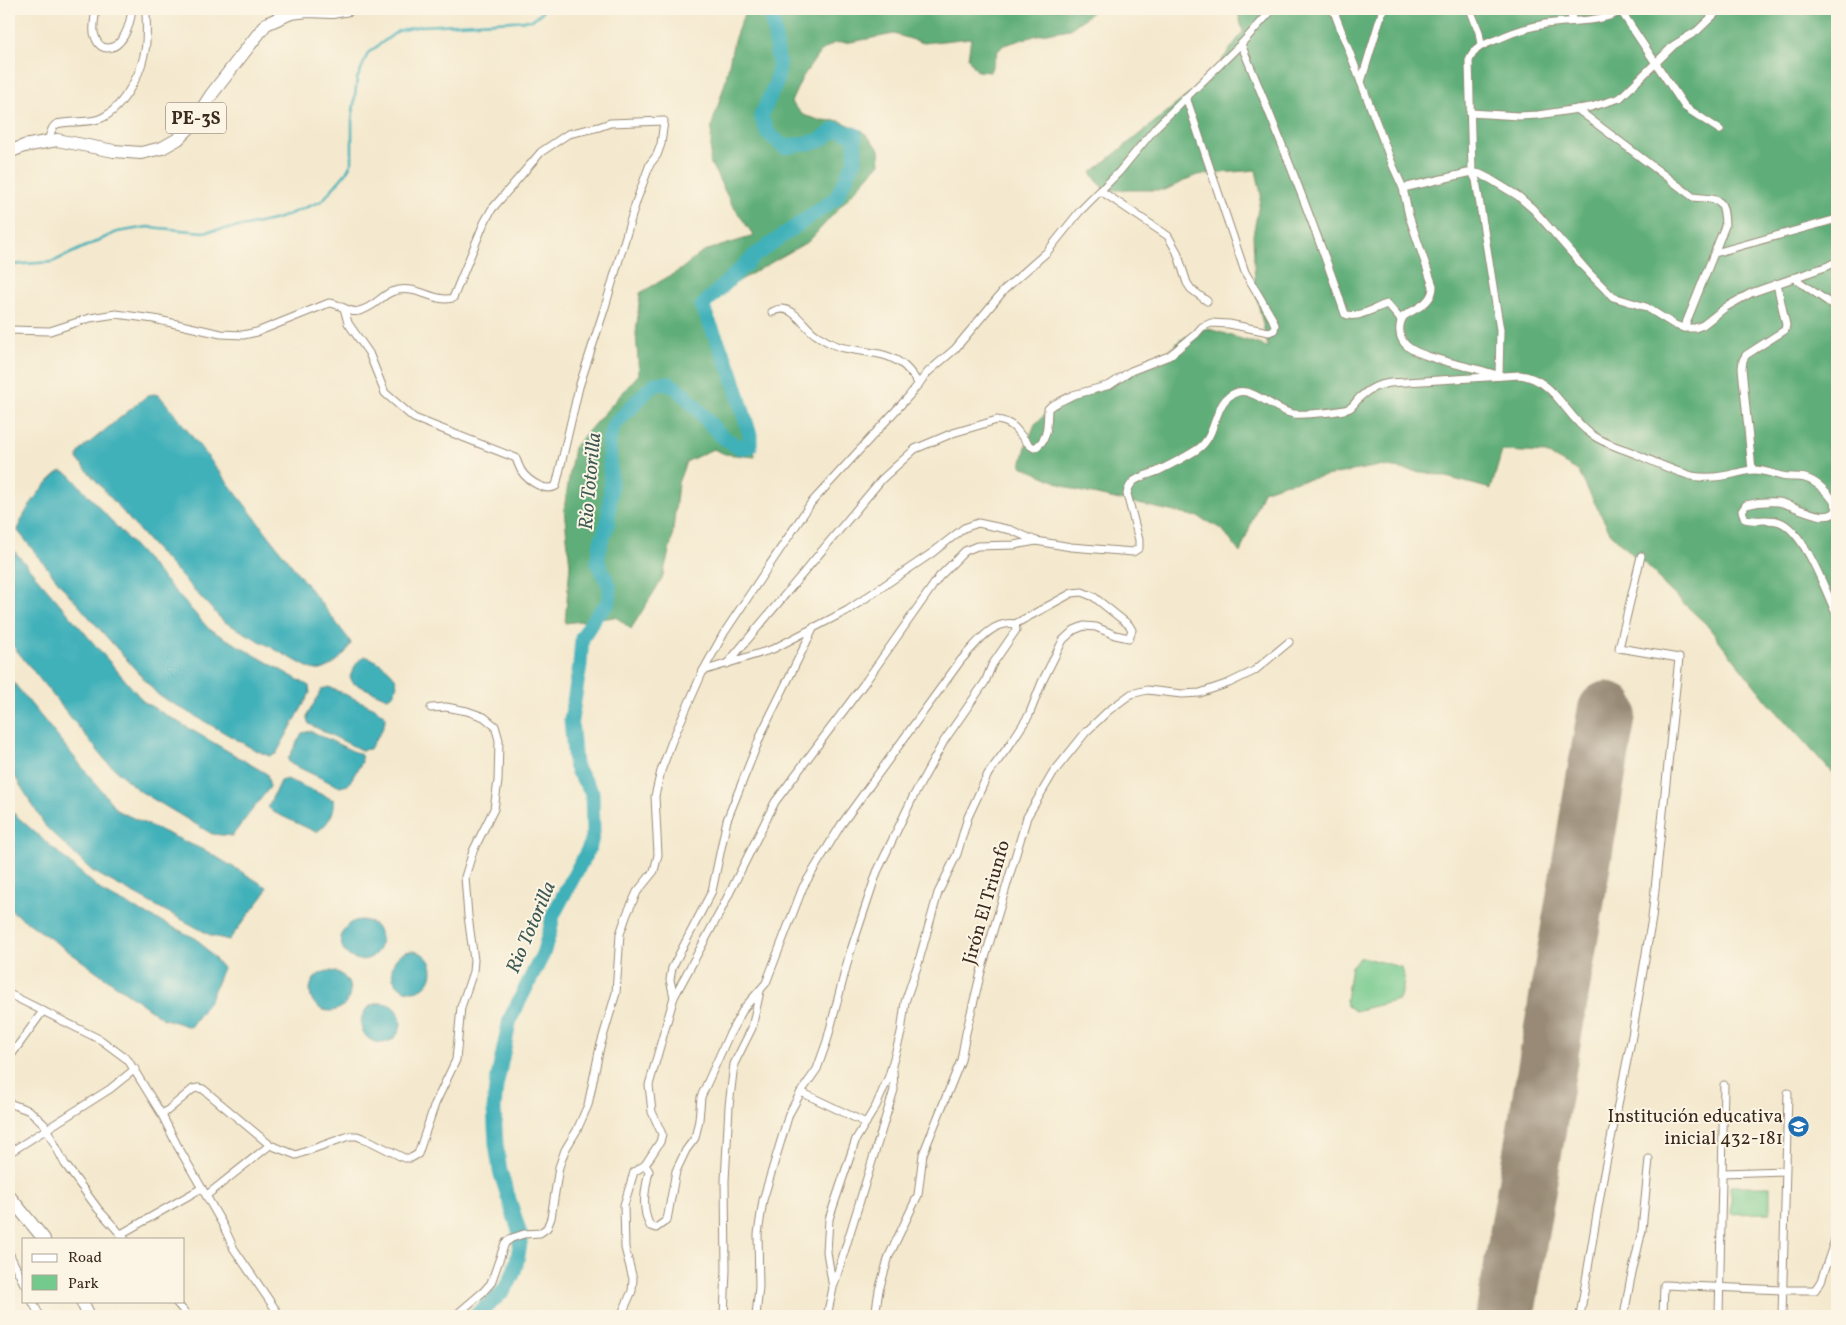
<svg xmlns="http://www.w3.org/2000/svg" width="1846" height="1325" font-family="Vollkorn,serif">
  <rect width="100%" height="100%" fill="#fcf5e5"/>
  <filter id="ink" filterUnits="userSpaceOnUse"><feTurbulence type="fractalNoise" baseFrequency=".02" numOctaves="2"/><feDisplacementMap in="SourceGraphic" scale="10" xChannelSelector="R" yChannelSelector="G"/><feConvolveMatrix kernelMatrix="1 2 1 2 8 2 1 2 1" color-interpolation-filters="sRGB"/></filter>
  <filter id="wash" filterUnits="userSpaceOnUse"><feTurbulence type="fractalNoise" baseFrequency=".0096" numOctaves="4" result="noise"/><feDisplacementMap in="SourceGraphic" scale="20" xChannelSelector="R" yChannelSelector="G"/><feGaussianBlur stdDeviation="1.12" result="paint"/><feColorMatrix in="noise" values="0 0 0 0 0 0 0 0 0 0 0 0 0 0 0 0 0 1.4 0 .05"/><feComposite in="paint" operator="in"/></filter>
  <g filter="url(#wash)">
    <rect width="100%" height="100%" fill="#f4e9ce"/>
    <g fill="#74c98c" stroke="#587a55">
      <path d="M1361 957 1401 967C1407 976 1403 990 1399 1000L1355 1011 1347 1006 1346 1000 1351 966Z"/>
      <polygon points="1731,1186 1770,1186 1770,1213 1731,1214"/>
    </g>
    <g fill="#5fad78" stroke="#4d6c4b">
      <polygon points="746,9 1092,9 1090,14 1070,29 1041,34 1004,45 998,51 990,72 977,71 968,58 971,38 924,43 894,34 851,42 834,43 820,52 802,78 791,102 803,115 819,120 840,121 863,131 879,149 880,163 809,241 718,293 706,307 708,325 714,340 740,378 751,420 755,457 725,454 713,449 686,462 678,483 672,540 662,579 631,629 616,617 565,623 570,565 564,509 574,447 639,374 636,334 640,293 680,270 704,251 754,236 731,203 710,162 712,125 725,83 734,40"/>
      <polygon points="1237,9 1837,9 1837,778 1767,701 1706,624 1666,587 1648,566 1631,553 1611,534 1578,471 1546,453 1502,451 1491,489 1435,474 1379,466 1283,484 1263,491 1240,553 1222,529 1198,517 1074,490 1021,466 1026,446 1035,424 1052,408 1119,373 1158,364 1180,340 1206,328 1268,347 1255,289 1253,235 1261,194 1256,170 1197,175 1165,190 1104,190 1091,173 1208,79 1243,32"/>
    </g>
    <g fill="#40b0b9" stroke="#3e6d6c">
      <path d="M154 394 159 395 174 413 348 638 351 643C348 653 331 668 321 670 317 671 313 669 309 668L223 621 149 542 78 460V454L83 448 148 395Z"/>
      <path d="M62 471 70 475 209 629 309 686 310 693 276 754 269 756 253 749 158 695 65 590 18 531C19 517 49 475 62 471Z"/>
      <polygon points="9,546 11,547 144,702 267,774 270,787 232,836 212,834 138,790 106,761 9,641"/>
      <path d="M365 656C377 660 404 676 395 690 393 695 391 697 387 698L353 683 350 677C353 669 357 660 365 656Z"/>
      <polygon points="9,677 118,811 208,852 267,887 264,895 229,940 212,936 92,871 46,827 9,767"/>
      <path d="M329 687 375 708 385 716C386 730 375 738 370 749L361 750 309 724 307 719 308 714 322 689Z"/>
      <polygon points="311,731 361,755 362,762 348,785 340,787 291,764 288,760 289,757 302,733"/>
      <path d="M287 779 334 800C336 812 327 826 316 832L273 812 268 807 280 781Z"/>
      <polygon points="9,805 12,812 104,893 197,939 223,968 210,1000 190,1027 162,1018 9,909"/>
      <circle cx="361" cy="940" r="20"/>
      <circle cx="412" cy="971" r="20"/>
      <circle cx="330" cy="991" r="20"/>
      <circle cx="381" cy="1023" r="20"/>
    </g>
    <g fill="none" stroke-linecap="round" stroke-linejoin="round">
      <polyline stroke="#40b0b9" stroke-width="2.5" points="9,265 52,262 117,232 148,227 203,232 246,226 277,219 322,201 346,173 352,162 352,121 357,79 368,53 398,31 421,26 532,20 542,12 543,9"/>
      <g stroke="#40b0b9" stroke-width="15">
        <path d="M520 1234 500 1171 496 1144 494 1109 496 1087 510 1019 543 954 550 930 553 915 590 846 593 832 592 792 578 772 575 765 571 720 580 665 582 638 595 617 609 602 610 594 609 585 598 563V558L601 542 608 523 611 485 609 441 613 426 649 389 655 384 668 383C698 398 710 438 743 448L750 446V435L731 372 702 306 754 256 836 198 855 160V135L836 129 819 141 784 147 767 132 761 116 776 83 779 66 771 9"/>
        <path d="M475 1316C483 1308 494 1301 502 1292 516 1277 518 1256 521 1237"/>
      </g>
      <polyline stroke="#988a76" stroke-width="59" points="1505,1316 1607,711"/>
    </g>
  </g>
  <g filter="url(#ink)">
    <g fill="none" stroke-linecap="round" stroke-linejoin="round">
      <defs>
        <g id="street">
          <path d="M96 9C95 16 93 25 94 33 99 54 115 51 124 36 129 28 131 17 132 9"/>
          <path d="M1333 9 1393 166 1403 188 1409 216 1433 286C1433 303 1416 308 1404 316 1398 324 1398 337 1406 345 1419 359 1478 367 1499 376L1500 330 1476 180 1472 172 1469 61C1474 47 1485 44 1498 39 1513 32 1529 27 1545 24 1569 20 1605 23 1624 9"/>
          <polyline points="1470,9 1479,32 1481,45"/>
          <polyline points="1569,9 1573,21"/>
          <polyline points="1621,11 1685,107 1720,130"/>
          <path d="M1241 44C1278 133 1314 223 1345 314 1356 320 1376 307 1387 304L1401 320"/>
          <polyline points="1361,82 1383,9"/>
          <path d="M1577 109 1693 197C1720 200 1724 196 1725 226L1684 328"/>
          <polyline points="1470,113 1519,116 1538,115 1591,107 1620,98 1674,45 1697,31 1720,9"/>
          <path d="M48 141C50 135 51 127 57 124 64 121 87 123 99 119 120 112 140 76 144 55 148 41 146 23 146 9"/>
          <polyline points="1403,188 1472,172 1480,174 1490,179 1518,196 1533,209 1589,273 1613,297 1646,307 1675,325 1684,328 1695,328 1703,325 1726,307 1751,293 1828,266 1837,261"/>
          <polyline points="1101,191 1168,236 1177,252 1187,283 1191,289 1207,301"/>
          <polyline points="1715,253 1837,219"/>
          <polyline points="1794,278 1837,308"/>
          <path d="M772 312C793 300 803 328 818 336 827 342 840 348 850 349 869 353 886 352 902 364 909 369 914 377 919 384"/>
          <path d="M9 330 50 331 90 318 116 314 154 319 221 334 243 335 257 332 329 303C340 303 348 314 359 311 381 306 383 286 411 290 425 292 439 302 453 298L484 223 492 209 541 152 568 134 599 127 610 123 664 121 661 144 657 155 650 164 636 202 605 307 579 387 556 486C544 493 523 478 519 466 518 464 517 461 516 458L414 418 385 393 369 353 348 323 344 308"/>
          <polyline points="1752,470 1742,368 1743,360 1746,355 1785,330 1786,325 1777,284"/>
          <path d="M1837 509C1829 527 1793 504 1778 502 1767 501 1757 502 1746 505L1742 511 1745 519C1756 522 1769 518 1780 522 1805 532 1826 592 1837 616"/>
          <path d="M727 664 882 479 915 449 953 433 997 420C1020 423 1019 440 1034 448 1049 441 1047 424 1048 409L1051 406 1073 395 1110 385 1131 371 1169 356 1196 334 1202 327 1211 323 1229 324 1269 332 1274 330 1275 325 1272 318 1245 272 1186 97"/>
          <path d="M703 671 773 649 848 610 932 553 964 528 978 523 1011 530 1036 541 1071 547 1133 552 1139 548V540L1127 494C1128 489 1129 485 1134 481 1140 476 1151 474 1158 471 1172 464 1186 457 1198 449 1219 435 1212 399 1238 392 1254 388 1277 412 1294 414 1303 415 1343 412 1350 408 1354 405 1357 400 1360 397 1370 388 1378 385 1390 383L1520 375C1556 380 1564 415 1591 434 1606 445 1619 447 1636 454 1654 462 1673 471 1692 476 1709 479 1722 477 1737 473 1742 472 1748 470 1752 470 1762 469 1773 474 1782 476 1790 478 1797 476 1805 478 1817 481 1834 497 1837 509"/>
          <polyline points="9,994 101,1040 128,1060 162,1115 177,1145 223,1225 234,1249 280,1316"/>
          <polyline points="674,997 670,980 672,968 712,891 727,820 763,730 814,627"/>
          <polyline points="9,1058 43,1011"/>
          <polyline points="801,1092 866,1123"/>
          <polyline points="9,1103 30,1111 44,1124 65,1164 98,1209 125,1239"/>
          <polyline points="162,1115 193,1089 198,1088 203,1089 270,1145 296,1155 349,1136 357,1136 370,1141 404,1158 411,1158 418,1154 435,1104 456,1060 461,1007 473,972 474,960 468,916 465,877 473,851 494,809 498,781 499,740 495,726 484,717 467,711 446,707 431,708"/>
          <polyline points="9,1153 110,1089 135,1069"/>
          <polyline points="1723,1173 1785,1171"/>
          <polyline points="207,1195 270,1145"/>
          <polyline points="121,1234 202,1188"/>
          <polyline points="9,1253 24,1284"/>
          <polyline points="834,1285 894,1090 893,1070"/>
          <polyline points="32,1301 40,1316"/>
          <polyline points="175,1301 188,1316"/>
          <polyline points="455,1316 483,1292 491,1283 505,1243 512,1238 524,1234 540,1233 547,1228 551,1218 559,1167 565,1150 577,1130 588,1105 600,1047 616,993 620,934 627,914 637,892 654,871 658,855 655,796 661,771 672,741 703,671 724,633 811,503 909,396 928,372 955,349 1005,289 1047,252 1080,211 1119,172 1157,126 1241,44 1273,9"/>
          <polyline points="621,1316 632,1291 633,1279 625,1248 624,1205 634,1172 645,1165"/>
          <polyline points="724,1316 726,1270 725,1181 729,1106 734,1064 752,1028 760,991"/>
          <path d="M756 1316 759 1287 758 1234 763 1200 789 1114 801 1092 817 1069 827 1041 849 956 877 872 913 797 944 741 985 682 992 665 1016 630 1015 624C992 620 975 645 961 660L841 825 803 887 766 983 744 1008 728 1037 701 1097 699 1120 695 1138 686 1150 676 1171 667 1220 656 1228 650 1226C641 1209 645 1189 649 1171L645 1165 660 1142 662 1134 652 1112 649 1085 674 997 719 914 775 802 866 681 939 577 965 551 977 546 1014 545 1036 541"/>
          <polyline points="827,1316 833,1288 827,1252 829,1219 856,1139 876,1106 889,1076 901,1033 905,1002 918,964 938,893 957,854 968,817 988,774 1011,743 1029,715 1042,682 1063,640 1074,630 1084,626 1096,627 1115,635 1129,638 1132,630 1129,625 1094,597 1082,592 1072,593 1015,624"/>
          <polyline points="875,1316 879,1290 889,1256 918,1195 923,1154 961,1060 966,1033 982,968 1027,817 1053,773 1086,732 1108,711 1131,694 1147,690 1182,694 1200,693 1229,683 1254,671 1289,642"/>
          <polyline points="1580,1316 1603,1178 1632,1036 1652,918 1679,658 1619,648 1641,556"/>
          <polyline points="1624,1316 1630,1282 1642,1230 1649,1159"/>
          <polyline points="1663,1316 1664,1285 1782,1290 1815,1290 1821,1281 1837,1234"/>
          <polyline points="1719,1316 1724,1085"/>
          <polyline points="1782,1316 1788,1093"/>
        </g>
        <g id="highway">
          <polyline points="9,152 24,146 57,140 114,151 141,153 162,148 178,139 191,126 211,95 266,24 291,13 308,11 332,12 349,9"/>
          <polyline points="9,1196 44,1239"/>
          <polyline points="82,1301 89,1316"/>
        </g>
      </defs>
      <use href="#street" stroke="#988a76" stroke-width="9"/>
      <use href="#highway" stroke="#988a76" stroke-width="14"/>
      <use href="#street" stroke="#fff" stroke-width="7"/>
      <use href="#highway" stroke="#fff" stroke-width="12"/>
    </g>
  </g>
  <defs>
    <symbol id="school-disc" viewBox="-11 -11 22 22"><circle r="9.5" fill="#1f6fb2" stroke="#fcf5e5"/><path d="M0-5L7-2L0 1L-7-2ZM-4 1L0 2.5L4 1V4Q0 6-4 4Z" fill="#fff"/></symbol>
  </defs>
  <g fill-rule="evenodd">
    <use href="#school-disc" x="1786" y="1114" width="25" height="25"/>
  </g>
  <g text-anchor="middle" stroke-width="4" stroke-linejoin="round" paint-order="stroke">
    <rect fill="#fcf5e5" stroke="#75675a" stroke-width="1" x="166" y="102.5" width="60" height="31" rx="4"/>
    <g font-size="18" font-weight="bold" fill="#3b2a1e">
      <text x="196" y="124">PE-3S</text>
    </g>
    <g font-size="19" fill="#3b2a1e" stroke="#fcf5e5">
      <text transform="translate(985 902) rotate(-74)" y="7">Jirón El Triunfo</text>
    </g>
    <g font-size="19" fill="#3b2a1e" stroke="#fcf5e5" text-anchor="end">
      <text x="1783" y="1122">Institución educativa<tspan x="1783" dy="22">inicial 432-181</tspan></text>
    </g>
    <g font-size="20" font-style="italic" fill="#3d5954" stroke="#fcf5e5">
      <text transform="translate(589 481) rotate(-85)" y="7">Rio Totorilla</text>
      <text transform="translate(530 927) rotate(-67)" y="7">Rio Totorilla</text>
    </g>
  </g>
  <rect width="1846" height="1325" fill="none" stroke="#fcf5e5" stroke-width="30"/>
  <rect x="22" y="1238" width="162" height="65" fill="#fcf5e5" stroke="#afa495"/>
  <rect x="32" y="1254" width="25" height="8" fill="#ffffff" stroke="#afa495"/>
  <text x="68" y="1262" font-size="15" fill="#3b2a1e">Road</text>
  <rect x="32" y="1275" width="25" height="15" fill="#74c98c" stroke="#afa495"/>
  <text x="68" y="1288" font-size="15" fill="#3b2a1e">Park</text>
</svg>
